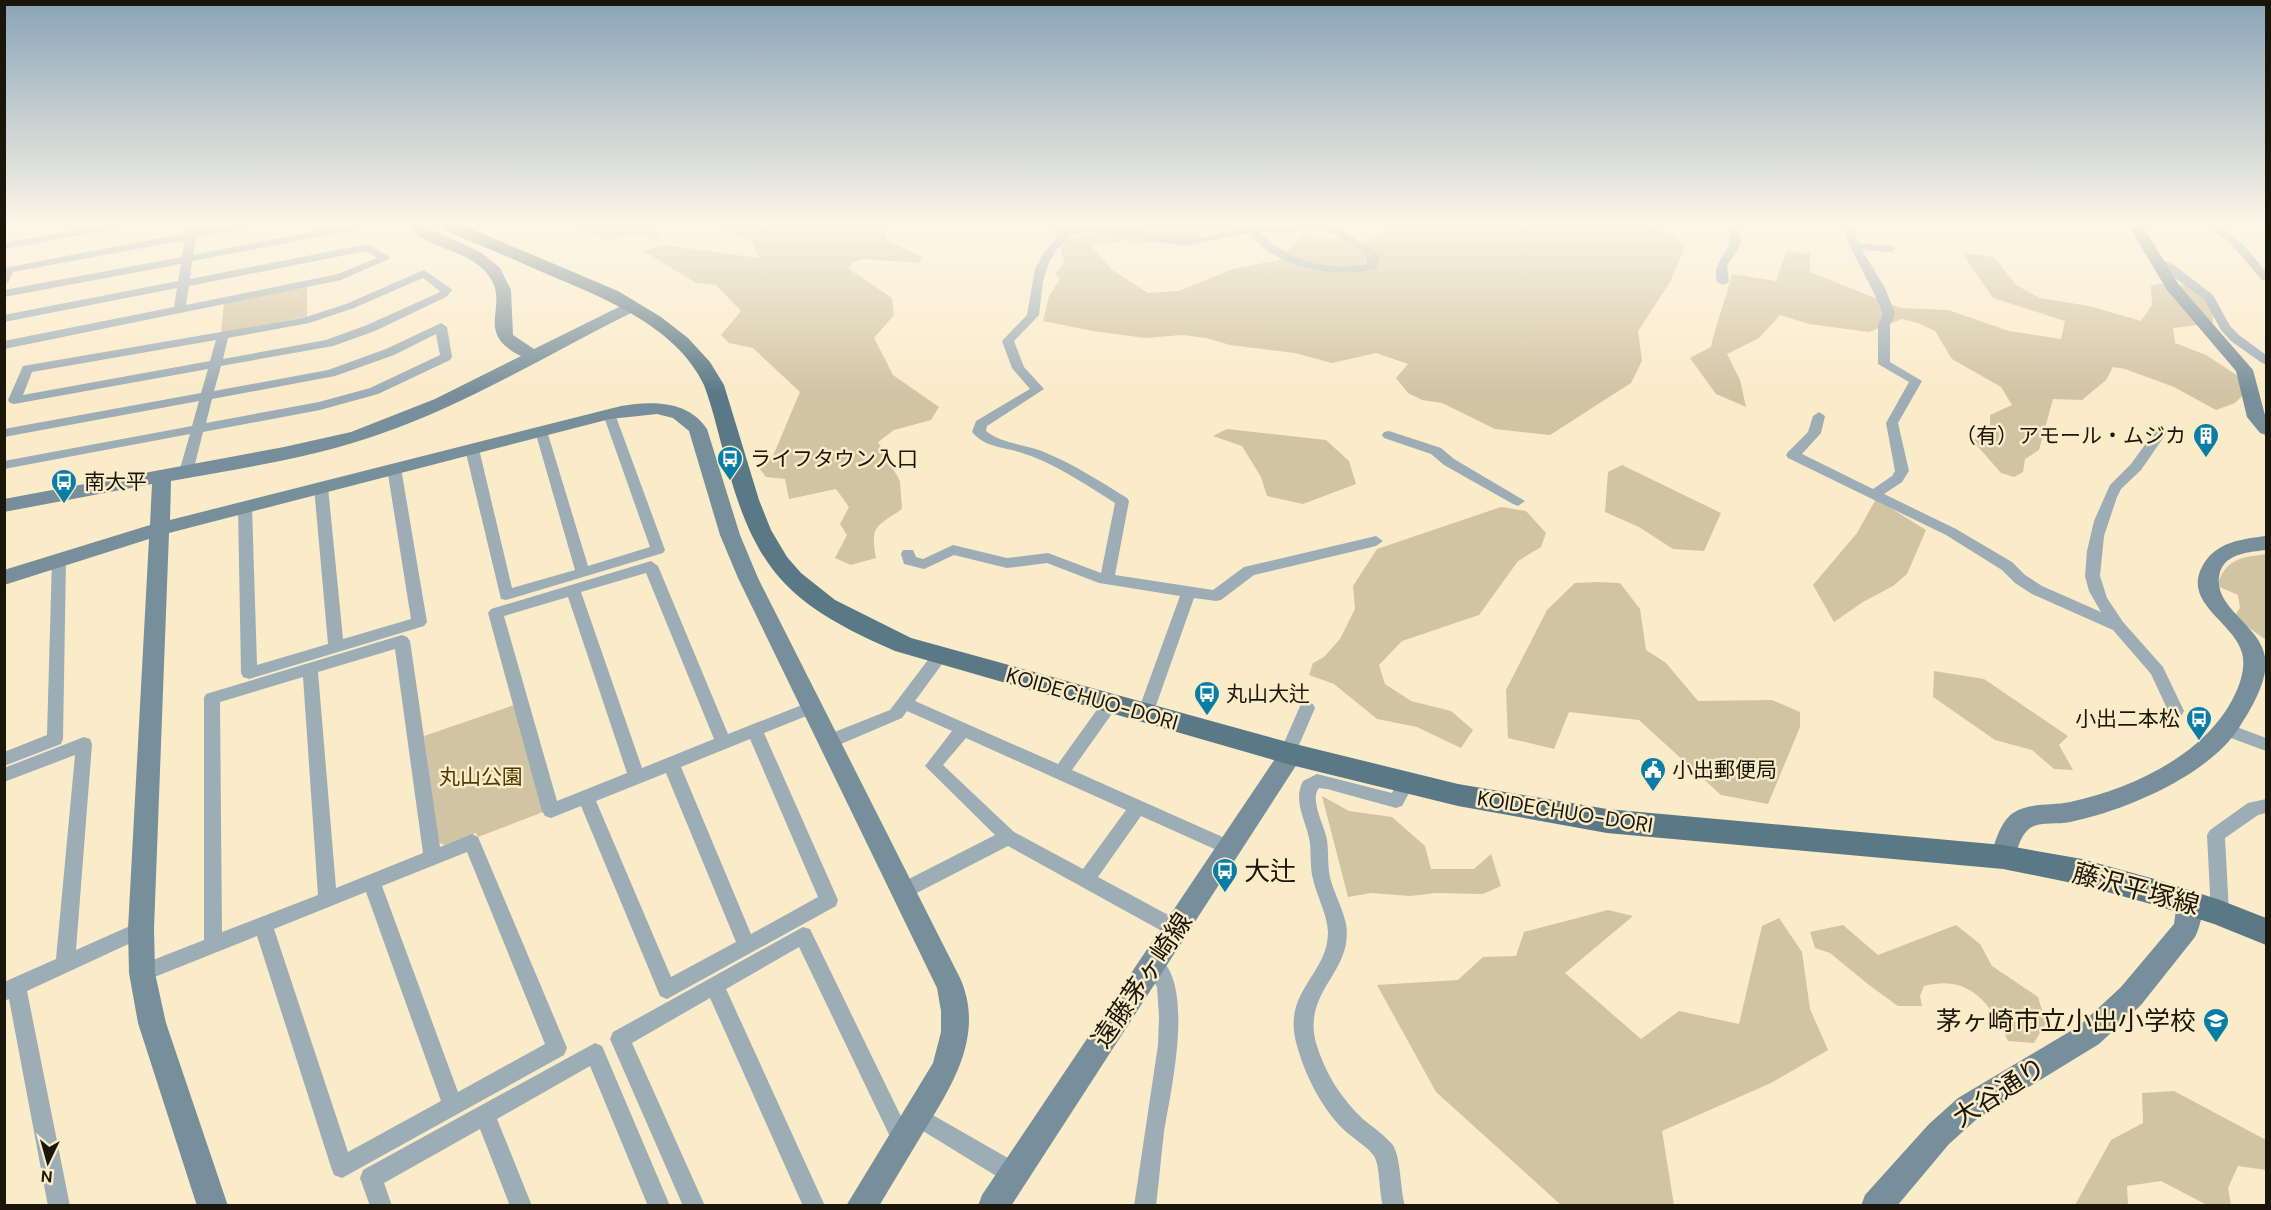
<svg xmlns="http://www.w3.org/2000/svg" width="2271" height="1210" font-family="'DM Sans','Noto Sans JP',sans-serif">
  <rect width="100%" height="100%" fill="#faebc9"/>
  <g fill="#d1c4a3">
    <polygon points="576,225 646,225 663,235 652,239 640,235 604,239"/>
    <path d="M712 225H883L887 240 922 257 918 263 863 259 852 263 849 269 892 298 894 315 874 338 893 375 939 407 931 420 894 430 878 442 900 481 902 509C876 527 870 525 876 558L851 565 835 558 847 535 840 524 849 507 836 489 789 499 785 479 766 477 756 464 773 456 800 392 753 348 729 343 721 335 741 311 716 285 696 283 644 251 663 245 759 258 752 242Z"/>
    <polygon points="1109,225 1252,225 1207,231 1195,240 1169,243 1125,241 1090,245 1111,269 1148,293 1179,291 1233,269 1279,260 1301,235 1365,242 1396,225 1647,225 1675,237 1685,246 1670,282 1638,331 1642,361 1631,383 1550,435 1495,429 1442,403 1422,400 1408,393 1396,378 1408,364 1376,353 1332,363 1295,353 1230,345 1206,338 1182,335 1145,338 1093,331 1043,321 1049,296 1060,279 1055,274 1064,262 1061,249 1066,239 1102,231"/>
    <path d="M1786 252 1810 253V272L1900 308 1948 310 2009 331 2061 339 2065 321 1993 298 1962 253 1994 257 2016 285 2040 298 2089 306 2141 321 2152 305 2151 286C2179 276 2214 291 2213 323L2173 328 2175 343 2206 355 2238 376 2244 394 2235 403 2216 410 2174 387 2125 369 2113 367 2106 380 2082 400 2053 399 2039 450 2025 459 2023 472 2014 477 2001 473 1973 441 1990 425V415L2012 405 2001 387 1952 359 1935 331 1918 323 1902 319 1869 332 1809 324 1780 315 1759 338 1727 354 1740 380 1746 407 1716 394 1690 358 1711 347C1716 323 1726 299 1732 274L1776 281Z"/>
    <polygon points="307,286 307,317 221,333 224,303"/>
    <polygon points="1227,429 1326,440 1349,461 1356,484 1303,504 1267,496 1261,477 1242,446 1213,436"/>
    <polygon points="1622,465 1721,513 1704,551 1673,549 1639,527 1605,512 1608,472"/>
    <polygon points="1876,499 1926,530 1907,574 1893,586 1863,602 1834,622 1813,585 1857,533"/>
    <polygon points="1501,507 1526,511 1546,533 1541,547 1518,561 1479,615 1402,641 1379,665 1385,684 1411,701 1451,711 1473,730 1461,748 1417,727 1377,719 1334,684 1309,675 1313,663 1324,657 1340,639 1355,609 1353,586 1377,549"/>
    <path d="M2266 554V640L2234 617 2240 608 2238 595 2217 586C2226 558 2240 558 2266 554Z"/>
    <polygon points="1598,582 1620,583 1640,609 1646,650 1666,663 1698,701 1772,700 1800,712 1800,727 1768,804 1721,795 1639,720 1569,712 1554,749 1508,738 1506,690 1547,610 1575,583"/>
    <polygon points="1934,671 1984,679 2068,736 2059,745 2073,770 2054,769 2032,750 1995,740 1933,697"/>
    <polygon points="514,705 543,812 478,837 476,833 445,845 439,843 424,736"/>
    <polygon points="1322,796 1349,811 1392,817 1425,846 1431,869 1474,869 1491,854 1501,886 1483,894 1436,893 1410,896 1371,893 1348,897"/>
    <polygon points="1608,910 1633,916 1565,973 1641,1039 1679,1011 1739,1024 1762,926 1779,918 1802,952 1810,1009 1828,1050 1771,1083 1662,1131 1674,1205 1561,1205 1436,1092 1377,985 1458,980 1483,957 1516,956 1524,932"/>
    <path d="M1843 925 1878 955 1956 925 1980 944 1992 966 2038 997 2046 1023 2034 1043 2008 1041C1991 1004 1970 974 1924 986L1920 996 1922 1006H1898L1869 985 1830 953 1815 948 1810 932Z"/>
    <polygon points="2174,1091 2266,1140 2266,1170 2238,1166 2228,1188 2231,1205 2207,1205 2161,1181 2127,1186 2128,1205 2075,1205 2111,1140 2143,1123 2142,1093"/>
  </g>
  <g fill="none" stroke-linecap="round" stroke-linejoin="round">
    <g fill="#9dadb6" fill-rule="evenodd">
      <polygon points="102,225 125,225 120,228 4,249 4,243"/>
      <path d="M187 225H197V231L229 225H251L246 228 196 238 193 255 344 225H354L356 228 351 231 192 261 190 279 368 244 391 258 341 280 4 349V341L174 307 177 288 4 322V315L178 281 181 264 4 297V290L182 257 185 240 13 272 8 283 4 284V268L186 233ZM366 251 377 258 338 274 186 305 189 286Z"/>
      <path d="M1046 225H1058L1064 231 1081 225H1103L1182 239 1204 237 1253 226 1333 225 1375 251 1380 258 1376 269C1335 279 1276 269 1249 233L1182 246 1096 231 1072 235 1057 249 1049 263 1043 281 1039 315 1014 341 1024 367 1044 389 987 426 986 431C1002 444 1025 444 1044 452 1073 464 1100 481 1127 498L1129 501 1115 575 1213 590 1244 567 1376 536 1383 541 1376 546 1254 575 1221 600 1216 601 1194 598 1153 714 1151 718 1145 720 1139 718 1137 714 1180 596 1099 583 1047 563 1007 568 954 555 924 569 904 564 901 554 903 550H913L916 557 923 559 953 545 1007 558 1048 553 1101 573 1115 503C1085 484 1053 462 1019 452 1003 447 984 447 972 432L976 421 1030 389 1012 368 1002 341 1027 315 1035 269 1044 252 1058 236ZM1321 225 1367 255V264C1328 271 1286 261 1260 232L1301 231Z"/>
      <path d="M1727 225H1737L1742 242 1727 266 1729 282 1723 285 1717 282C1710 256 1739 252 1727 225Z"/>
      <path d="M1842 225H1852L1858 243 1891 246 1896 249 1891 252 1862 250 1885 288 1895 314 1890 325V362L1922 381 1898 423 1909 471 1902 482 1884 494 1956 529 2012 562 2025 575 2042 586 2101 612 2089 591 2085 576 2087 551 2094 521 2110 485 2131 464 2157 428H2167L2168 431 2141 470 2121 489 2117 497 2104 536 2100 576 2107 598 2123 622 2163 667 2184 711 2182 715 2176 717 2170 715 2151 674 2113 630 2032 594 2015 583 2002 570 1946 535 1788 458 1786 455 1788 452 1808 432 1813 416 1819 412 1825 416 1821 433 1802 454 1873 489 1892 476 1895 471 1886 423 1909 382 1878 364V325L1883 314C1871 283 1852 256 1842 225Z"/>
      <path d="M2203 225C2232 225 2249 251 2266 272V281L2262 280 2229 242Z"/>
      <polygon points="2156,257 2174,265 2213,295 2230,326 2239,335 2266,355 2266,364 2262,363 2231,341 2221,330 2204,299 2150,260"/>
      <path d="M424 270 450 288 452 290 446 297 375 331 333 346 221 366 214 391 328 370 386 349 441 323 447 327 452 357 450 360 378 394 320 410 203 432 193 472 186 476 179 472 190 434 4 469V461L192 426 199 401 4 437V429L201 393 208 369 14 404 10 403 8 400 23 366 303 318 346 304ZM423 278 440 291 438 293 367 325 326 340 223 359 228 338 309 323 354 308ZM436 334 440 355 370 388 319 402 206 423 212 399 335 376 394 355ZM216 340 210 361 23 395 32 372Z"/>
      <polygon points="609,410 615,414 665,550 663,553 506,600 501,599 465,449 472,445 479,449 512,588 575,570 535,431 536,428 541,427 547,431 588,566 650,547 603,414"/>
      <polygon points="1389,431 1441,448 1454,459 1525,501 1518,506 1513,504 1444,465 1431,454 1384,438 1382,435 1384,432"/>
      <polygon points="394,464 401,468 427,622 424,626 249,679 243,677 241,673 238,507 240,504 250,504 252,507 257,665 328,644 314,487 316,484 321,483 328,487 343,639 411,619 387,468"/>
      <polygon points="59,554 66,559 63,739 61,744 4,766 4,752 47,735 52,559"/>
      <path d="M651 561 658 566 728 734 807 703 813 701 819 703 821 707 819 711 764 733 838 900 836 906 667 999 660 996 581 806 551 818 545 816 542 811 488 613 491 609ZM646 573 714 739 642 768 581 592ZM568 597 627 773 557 801 504 616ZM750 739 818 897 751 934 681 767ZM666 773 736 942 671 977 596 801Z"/>
      <path d="M402 635 407 637 410 641 440 847 472 834 478 837 567 1048 564 1055 342 1178 334 1175 331 1167 257 936 142 982 135 979 132 973 135 967 204 940V698L206 694ZM395 649 423 853 336 888 318 672ZM303 677 318 895 222 932 220 702ZM467 852 545 1044 458 1092 382 886ZM366 892 441 1101 348 1152 274 929Z"/>
      <path d="M940 650 946 652 948 656 915 701 1058 764 1104 700 1110 698 1116 700 1118 704 1116 708 1072 770 1236 843 1239 848 1236 853 1230 856 1141 816 1098 877 1183 923 1185 929 1183 935 1176 937 1169 935 1008 846 909 897 903 899 897 897 894 891 897 885 995 835 925 766 952 731 907 711 902 718 834 747 828 749 822 747 820 742 822 737 890 710 934 652ZM966 738 1126 810 1083 869 1014 832 943 765Z"/>
      <polygon points="1307,702 1313,704 1315,708 1299,745 1297,759 1291,761 1285,759 1283,745 1301,704"/>
      <polygon points="2226,723 2266,738 2266,751 2220,734 2218,729 2220,724"/>
      <polygon points="84,737 90,739 92,744 76,950 141,921 148,923 150,929 148,935 27,991 70,1206 48,1206 9,999 4,1001 4,982 56,959 75,755 4,782 4,768"/>
      <path d="M1317 774 1392 793 1400 777 1406 775 1412 777 1415 782 1402 806 1396 808 1327 789 1319 788C1309 800 1325 826 1327 840 1329 854 1327 867 1331 881 1335 895 1343 909 1346 924 1354 972 1302 990 1316 1043 1325 1073 1341 1099 1364 1120 1373 1127 1384 1135 1392 1144 1401 1155 1400 1189 1405 1206H1383C1379 1193 1380 1165 1374 1156 1367 1146 1352 1138 1343 1129 1320 1106 1304 1073 1296 1042 1283 990 1328 975 1328 932 1327 913 1317 897 1313 879 1310 867 1311 855 1310 843 1307 822 1292 802 1303 781Z"/>
      <polygon points="2266,799 2266,813 2258,815 2225,838 2229,913 2227,919 2220,921 2213,919 2211,913 2207,835 2210,830 2248,803"/>
      <polygon points="803,927 810,929 909,1133 913,1140 909,1147 902,1151 895,1147 799,947 726,989 825,1206 803,1206 710,998 632,1043 705,1206 683,1206 610,1039 613,1032"/>
      <path d="M1152 954C1199 972 1170 1094 1164 1132 1161 1157 1159 1181 1156 1206H1134L1158 1045 1159 1017 1157 987 1142 963 1145 957Z"/>
      <polygon points="595,1043 602,1046 670,1206 648,1206 590,1066 497,1119 532,1206 510,1206 480,1129 384,1183 392,1206 370,1206 360,1178 363,1170"/>
      <polygon points="917,1106 1022,1166 1025,1174 1022,1182 1014,1185 1006,1182 910,1123 907,1116 910,1109"/>
    </g>
    <g fill="#778f9b" fill-rule="evenodd">
      <path d="M406 225H423L482 253 500 268 511 290 513 335 534 349 627 303 633 301 641 306 639 309C553 351 471 403 380 434 313 458 241 468 171 481L170 520 621 406C651 401 688 400 707 429L740 535 758 578 960 978C985 1034 953 1084 924 1131 909 1156 894 1181 879 1206H846L933 1063 941 1032V1011L937 988 738 578 720 535 689 431 673 418 657 414 610 419 169 533 154 929 155 973 166 1023 228 1206H197L138 1023 129 973 128 929 149 539 4 585V570L150 525 152 484 4 512V499L284 447 351 432 435 399 521 356C472 332 511 306 489 276 469 248 426 250 406 225Z"/>
      <polygon points="2128,225 2142,225 2179,285 2253,370 2266,419 2266,435 2260,433 2247,417 2236,371 2167,290"/>
      <path d="M2266 536V550C2250 552 2226 553 2220 572 2210 607 2260 624 2265 657 2269 680 2251 709 2239 728 2208 776 2124 811 2070 822 2058 825 2040 821 2030 828 2019 836 2017 853 2012 865L2003 868 1994 865 1990 857C1995 843 2000 822 2013 813 2030 802 2052 806 2070 802 2123 791 2186 763 2219 720 2232 704 2248 674 2242 653 2234 622 2181 603 2203 565 2216 542 2242 539 2266 536Z"/>
      <polygon points="1291,745 1299,747 1303,754 1299,761 1011,1206 978,1206 982,1195 1283,747"/>
      <path d="M2190 891 2199 894C2205 907 2201 925 2195 937L2141 1005 2099 1044 1978 1118 1949 1144 1897 1206H1861L1865 1195 1929 1124 1958 1098 2079 1026 2121 987 2174 924 2177 902 2181 894Z"/>
    </g>
    <path fill="#5b7887" fill-rule="evenodd" d="M439 225H462L618 291 661 317 688 338 710 362 724 385 759 500 771 530 787 557 801 573 835 600 911 638 1291 743 1458 784 1607 809 2003 845 2082 859 2158 880 2220 900 2266 918V945L2214 924 2158 906 2082 885 2003 869 1607 833 1458 806 1291 765 895 651C795 607 758 577 728 469 720 441 714 412 704 385 676 325 599 296 542 272 509 257 475 243 441 229Z"/>
  </g>
  <linearGradient id="sky" x2="0" y2="1"><stop stop-color="#89a4b7"/><stop offset="0.57" stop-color="#fdf6e7"/><stop offset="1" stop-color="#fdf6e7" stop-opacity="0"/></linearGradient>
  <rect width="2271" height="394" fill="url(#sky)"/>
  <defs>
    <symbol id="building-pin" viewBox="-11 -11 22 30"><path d="M0 17L-7.5 6A9.5 9.5 0 1 1 7.5 6Z" fill="#0a7da5" stroke="#faebc9"/><path d="M-4-6H4V6H1V3H-1V6H-4ZM-2.5-4.3h1.7v1.8h-1.7ZM.8-4.3h1.7v1.8H.8ZM-2.5-1h1.7V.8h-1.7ZM.8-1h1.7V.8H.8Z" fill="#fff"/></symbol>
    <symbol id="bus-pin" viewBox="-11 -11 22 30"><path d="M0 17L-7.5 6A9.5 9.5 0 1 1 7.5 6Z" fill="#0a7da5" stroke="#faebc9"/><path d="M-5-6H5V4H4V6H2V4H-2V6H-4V4H-5ZM-3.5-4V0h7V-4ZM-3.5 1.2v1.5H-2V1.2ZM2 1.2v1.5H3.5V1.2Z" fill="#fff"/></symbol>
    <symbol id="civic-pin" viewBox="-11 -11 22 30"><path d="M0 17L-7.5 6A9.5 9.5 0 1 1 7.5 6Z" fill="#0a7da5" stroke="#faebc9"/><path d="M-.6-6.5H3V-4.5H.6V-3L4-1V1h2V6H-6V1h2V-1L-.6-3ZM-1.2 2.5V6h2.4V2.5Z" fill="#fff"/></symbol>
    <symbol id="school-pin" viewBox="-11 -11 22 30"><path d="M0 17L-7.5 6A9.5 9.5 0 1 1 7.5 6Z" fill="#0a7da5" stroke="#faebc9"/><path d="M0-5L7-2L0 1L-7-2ZM-4 1L0 2.5L4 1V4Q0 6-4 4Z" fill="#fff"/></symbol>
  </defs>
  <g fill-rule="evenodd">
    <use href="#building-pin" x="2191" y="421" width="30" height="40"/>
    <use href="#bus-pin" x="715" y="444" width="30" height="40"/>
    <use href="#bus-pin" x="49" y="467" width="30" height="40"/>
    <use href="#bus-pin" x="1192" y="679" width="30" height="40"/>
    <use href="#bus-pin" x="2184" y="704" width="30" height="40"/>
    <use href="#civic-pin" x="1638" y="755" width="30" height="40"/>
    <use href="#bus-pin" x="1210" y="856" width="30" height="40"/>
    <use href="#school-pin" x="2201" y="1006" width="30" height="40"/>
  </g>
  <g text-anchor="middle" stroke-width="5" stroke-linejoin="round" paint-order="stroke">
    <g font-size="21" fill="#1b160a" stroke="#faebc9" text-anchor="start">
      <text x="2186" y="443" text-anchor="end">（有）アモール・ムジカ</text>
      <text x="750" y="466">ライフタウン入口</text>
      <text x="84" y="489">南大平</text>
      <text x="1226" y="701">丸山大辻</text>
      <text x="2180" y="726" text-anchor="end">小出二本松</text>
      <text x="1672" y="777">小出郵便局</text>
    </g>
    <g font-size="21" fill="#1b160a" stroke="#faebc9">
      <text transform="translate(1092 699) rotate(16)" y="7">KOIDECHUO-DORI</text>
      <text transform="translate(1565 812) rotate(9)" y="7">KOIDECHUO-DORI</text>
    </g>
    <g font-size="21" fill="#4f3b00" stroke="#faebc9">
      <text x="481" y="784">丸山公園</text>
    </g>
    <g font-size="26" fill="#1b160a" stroke="#faebc9" text-anchor="start">
      <text x="1244" y="880">大辻</text>
      <text x="2196" y="1030" text-anchor="end">茅ヶ崎市立小出小学校</text>
    </g>
    <g font-size="26" fill="#1b160a" stroke="#faebc9">
      <text transform="translate(2136 889) rotate(15)" y="9">藤沢平塚線</text>
      <text transform="translate(1142 980) rotate(-56)" y="9">遠藤茅ヶ崎線</text>
      <text transform="translate(1999 1092) rotate(-33)" y="9">大谷通り</text>
    </g>
  </g>
  <rect width="2271" height="1210" fill="none" stroke="#1b160a" stroke-width="12"/>
  <g transform="translate(48 1162) rotate(185)" stroke="#faebc9" stroke-width="4.5" paint-order="stroke">
  <path d="M0-4.5L10 22L0 15L-10 22Z" fill="#1b160a"/>
  <text y="-9" font-size="16" font-weight="bold" text-anchor="middle" fill="#1b160a">N</text>
  </g>
</svg>
